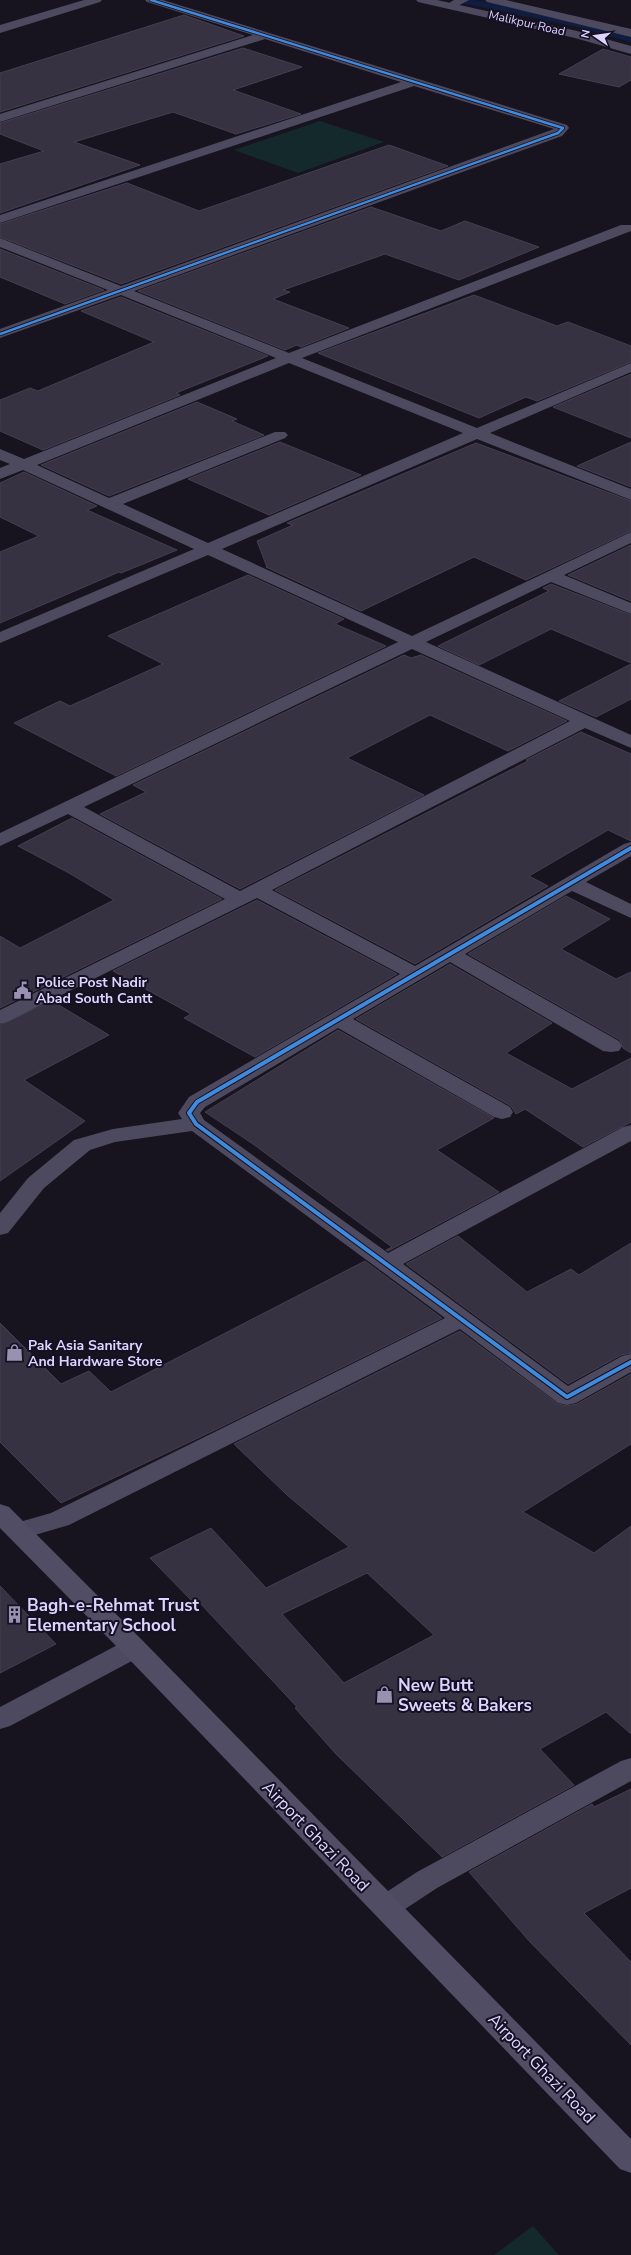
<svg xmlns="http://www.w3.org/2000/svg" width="631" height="2255" font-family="'Nunito Sans',sans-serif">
  <rect width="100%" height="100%" fill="#17141f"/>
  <g fill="#14292b">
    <polygon points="320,121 384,142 298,173 234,150"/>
    <polygon points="533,2226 559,2255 494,2255"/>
  </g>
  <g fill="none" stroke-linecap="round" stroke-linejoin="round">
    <polyline stroke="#101d41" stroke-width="6" points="461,0 578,24 631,39"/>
  </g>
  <g fill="#363241" stroke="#443f52" fill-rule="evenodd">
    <polygon points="184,15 244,36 0,112 0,73"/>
    <polygon points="243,48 302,67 233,90 301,114 236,134 173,112 74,142 140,165 0,213 0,164 44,151 0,134 0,123"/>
    <polygon points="603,49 631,57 631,80 619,87 559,74"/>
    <polygon points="389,145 448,166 121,284 0,237 0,224 127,183 199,211"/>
    <polygon points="371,207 441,231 465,221 539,247 459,280 385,254 283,290 290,292 273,299 349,328 301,347 297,345 285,350 138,291"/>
    <polygon points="0,249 104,290 65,304 0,277"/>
    <polygon points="474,295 557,326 568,322 631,346 631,362 537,401 526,397 479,418 318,353"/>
    <polygon points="121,297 268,356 176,393 180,395 43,450 0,431 0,400 30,388 38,391 154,342 81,311"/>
    <polygon points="631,374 631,438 553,407"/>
    <polygon points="197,402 237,419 232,421 264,435 109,496 41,465"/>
    <polygon points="280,442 361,475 269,515 188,479"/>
    <polygon points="631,442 631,487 577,466"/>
    <polygon points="476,443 631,501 631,531 526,580 474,557 361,611 266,567 267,567 257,541 293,525 287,523"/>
    <polygon points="24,472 97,506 87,510 177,550 121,573 119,572 0,623 0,552 39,536 0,517 0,483"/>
    <polygon points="631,545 631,601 568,575"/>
    <polygon points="248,575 344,619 335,624 386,646 116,776 14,723 60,701 70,706 163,664 108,636"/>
    <polygon points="551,584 631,615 631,663 551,629 479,665 438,646 549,591 543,588"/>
    <polygon points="404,655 411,658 421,655 567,721 508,751 430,715 347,758 424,795 240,889 100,814 146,792 133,785"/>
    <polygon points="631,664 631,699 596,717 559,701"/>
    <polygon points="581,732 631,754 631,841 608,830 529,876 548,886 415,964 275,890 528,761 526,760"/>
    <polygon points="72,818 222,899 0,1008 0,936 20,948 114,900 69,873 18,846"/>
    <polygon points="566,896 610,919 561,949 616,979 631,972 631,1053 623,1048 620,1040 468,954"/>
    <polygon points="257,900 397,974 255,1057 184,1018 191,1014 113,971"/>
    <polygon points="450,964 552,1023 506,1053 572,1089 631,1058 631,1122 583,1147 525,1109 516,1114 511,1106 356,1019"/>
    <polygon points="52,1001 109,1035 24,1080 85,1121 0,1181 0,1025"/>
    <polygon points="338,1030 494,1118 437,1150 499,1192 388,1251 386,1250 392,1247 253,1144 205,1112"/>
    <polygon points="458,1236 527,1292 571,1269 579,1275 631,1243 631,1353 621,1355 568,1384 406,1264"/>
    <polygon points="365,1261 442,1318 217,1429 61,1503 0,1442 0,1323 61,1384 89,1371 111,1392"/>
    <path d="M460 1331 558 1404 567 1406 577 1404 631 1374V1444L523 1512 594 1553 631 1526V1734L606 1712 540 1749 574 1785 442 1857 336 1754 295 1708 297 1707 199 1602 195 1604 150 1558 211 1528 266 1588 349 1547 287 1495 234 1444ZM367 1573 434 1635 344 1683 282 1614Z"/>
    <polygon points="0,1586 56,1644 0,1673"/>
    <polygon points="631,1789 631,1888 584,1913 631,1962 631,2045 530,1942 469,1872 592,1804 594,1807"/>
  </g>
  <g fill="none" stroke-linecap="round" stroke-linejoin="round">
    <g fill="#4d4a5f" fill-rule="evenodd">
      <polygon points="84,0 102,0 100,2 0,33 0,25"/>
      <path d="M145 0H163L567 125 569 128 562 136 134 291 289 353 621 225H631V231L302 358 477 428 631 363V372L490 433 631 489V500L477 439 222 549 412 636 631 532V543L564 575 631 603V614L551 582 426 642 631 735V748L585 728 272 890 415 966 624 844 631 842V856L586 882 631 904V918L572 891 465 954 619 1041 622 1046 619 1051 611 1052 603 1051 450 962 353 1019 510 1107 513 1112 510 1117 502 1119 494 1117 338 1028 205 1107 200 1113 204 1120 388 1253 623 1127 631 1125V1141L403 1264 568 1386 622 1356 631 1354V1372L576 1403 567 1405 558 1403 460 1329 69 1525 18 1540 9 1537 5 1531 9 1525 51 1513 445 1318 192 1131 115 1142 90 1150 44 1188 8 1233 0 1235V1213L28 1178 74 1140 113 1129 182 1119 178 1113 189 1097 400 974 257 898 7 1022 0 1024V1010L225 899 68 814 0 846V833L398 642 208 555 0 643V632L194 549 23 470 0 479V468L10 464 0 460V449L24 459 276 358 121 295 0 338V329L108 290 0 247V238L121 286 554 129 414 86 0 223V215L401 82 265 39 0 122V114L253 35 147 2ZM289 363 463 433 208 543 123 504 285 438 288 435 285 432H275L109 498 37 465ZM412 649 570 721 240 891 84 807Z"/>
      <polygon points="454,0 469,0 454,8 446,8 444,6"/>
      <polygon points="485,0 506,0 631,29 631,37 487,2"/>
      <polygon points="134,1638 143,1641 147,1648 143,1655 10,1726 0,1729 0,1707 125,1641"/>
      <polygon points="631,1758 631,1781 437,1888 396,1915 386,1918 376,1915 371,1907 376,1899 417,1872 621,1761"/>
    </g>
    <polygon fill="#4d4a5f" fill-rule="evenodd" points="416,0 437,0 577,31 631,46 631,54 575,38 418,2"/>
    <polygon fill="#504d65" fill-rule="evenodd" points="0,1504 9,1507 143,1641 631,2139 631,2173 620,2169 125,1655 0,1528"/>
    <defs>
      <polyline id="cycleway-far1" points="0,334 558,133 563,128 151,0"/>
      <polyline id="cycleway" points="631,848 197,1102 189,1113 196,1124 567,1397 631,1362"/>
    </defs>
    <use href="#cycleway-far1" stroke="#151024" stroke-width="4"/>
    <use href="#cycleway" stroke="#151024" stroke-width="6"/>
    <use href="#cycleway-far1" stroke="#408adc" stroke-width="2.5"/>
    <use href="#cycleway" stroke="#408adc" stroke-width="4"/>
  </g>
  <defs>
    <symbol id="civic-bare" viewBox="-9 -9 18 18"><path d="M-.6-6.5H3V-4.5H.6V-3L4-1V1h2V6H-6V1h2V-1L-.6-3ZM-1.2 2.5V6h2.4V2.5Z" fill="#9891af" stroke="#151024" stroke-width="2.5" paint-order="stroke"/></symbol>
    <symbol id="shop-bare" viewBox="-9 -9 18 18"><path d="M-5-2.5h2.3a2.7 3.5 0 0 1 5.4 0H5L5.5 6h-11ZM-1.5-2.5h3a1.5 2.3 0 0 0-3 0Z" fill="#9891af" stroke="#151024" stroke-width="2.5" paint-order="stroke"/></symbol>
    <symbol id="building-bare" viewBox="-9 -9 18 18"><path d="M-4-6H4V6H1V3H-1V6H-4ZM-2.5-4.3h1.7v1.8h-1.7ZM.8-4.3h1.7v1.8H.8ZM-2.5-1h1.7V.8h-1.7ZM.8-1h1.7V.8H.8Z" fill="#9891af" stroke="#151024" stroke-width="2.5" paint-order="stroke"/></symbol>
  </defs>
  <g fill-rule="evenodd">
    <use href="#civic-bare" x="10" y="978" width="25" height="25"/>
    <use href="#shop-bare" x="2" y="1340" width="25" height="25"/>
    <use href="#building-bare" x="2" y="1602" width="25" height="25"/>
    <use href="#shop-bare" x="372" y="1682" width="25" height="25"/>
  </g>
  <g text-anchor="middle" stroke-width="4" stroke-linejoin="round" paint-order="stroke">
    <g font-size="12" fill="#ddd5fd" stroke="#151024">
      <text transform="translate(527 23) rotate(13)" y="4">Malikpur Road</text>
    </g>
    <g font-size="14" font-weight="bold" fill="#ddd5fd" stroke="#151024" text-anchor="start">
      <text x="36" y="987">Police Post Nadir<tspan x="36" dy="16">Abad South Cantt</tspan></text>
      <text x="28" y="1350">Pak Asia Sanitary<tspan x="28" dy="16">And Hardware Store</tspan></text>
    </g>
    <g font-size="17" font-weight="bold" fill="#ddd5fd" stroke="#151024" text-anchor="start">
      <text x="27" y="1611">Bagh-e-Rehmat Trust<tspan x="27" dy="20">Elementary School</tspan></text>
      <text x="398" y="1691">New Butt<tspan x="398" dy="20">Sweets &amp; Bakers</tspan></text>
    </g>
    <g font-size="17" fill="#ddd5fd" stroke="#151024">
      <text transform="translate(316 1836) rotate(46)" y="6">Airport Ghazi Road</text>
      <text transform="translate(542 2068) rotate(46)" y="6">Airport Ghazi Road</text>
    </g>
  </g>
  <g transform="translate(595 36) rotate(283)" stroke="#151024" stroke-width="3" paint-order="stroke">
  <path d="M0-3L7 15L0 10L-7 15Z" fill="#ddd5fd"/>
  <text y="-6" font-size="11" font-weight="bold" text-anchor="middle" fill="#ddd5fd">N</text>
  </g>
</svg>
